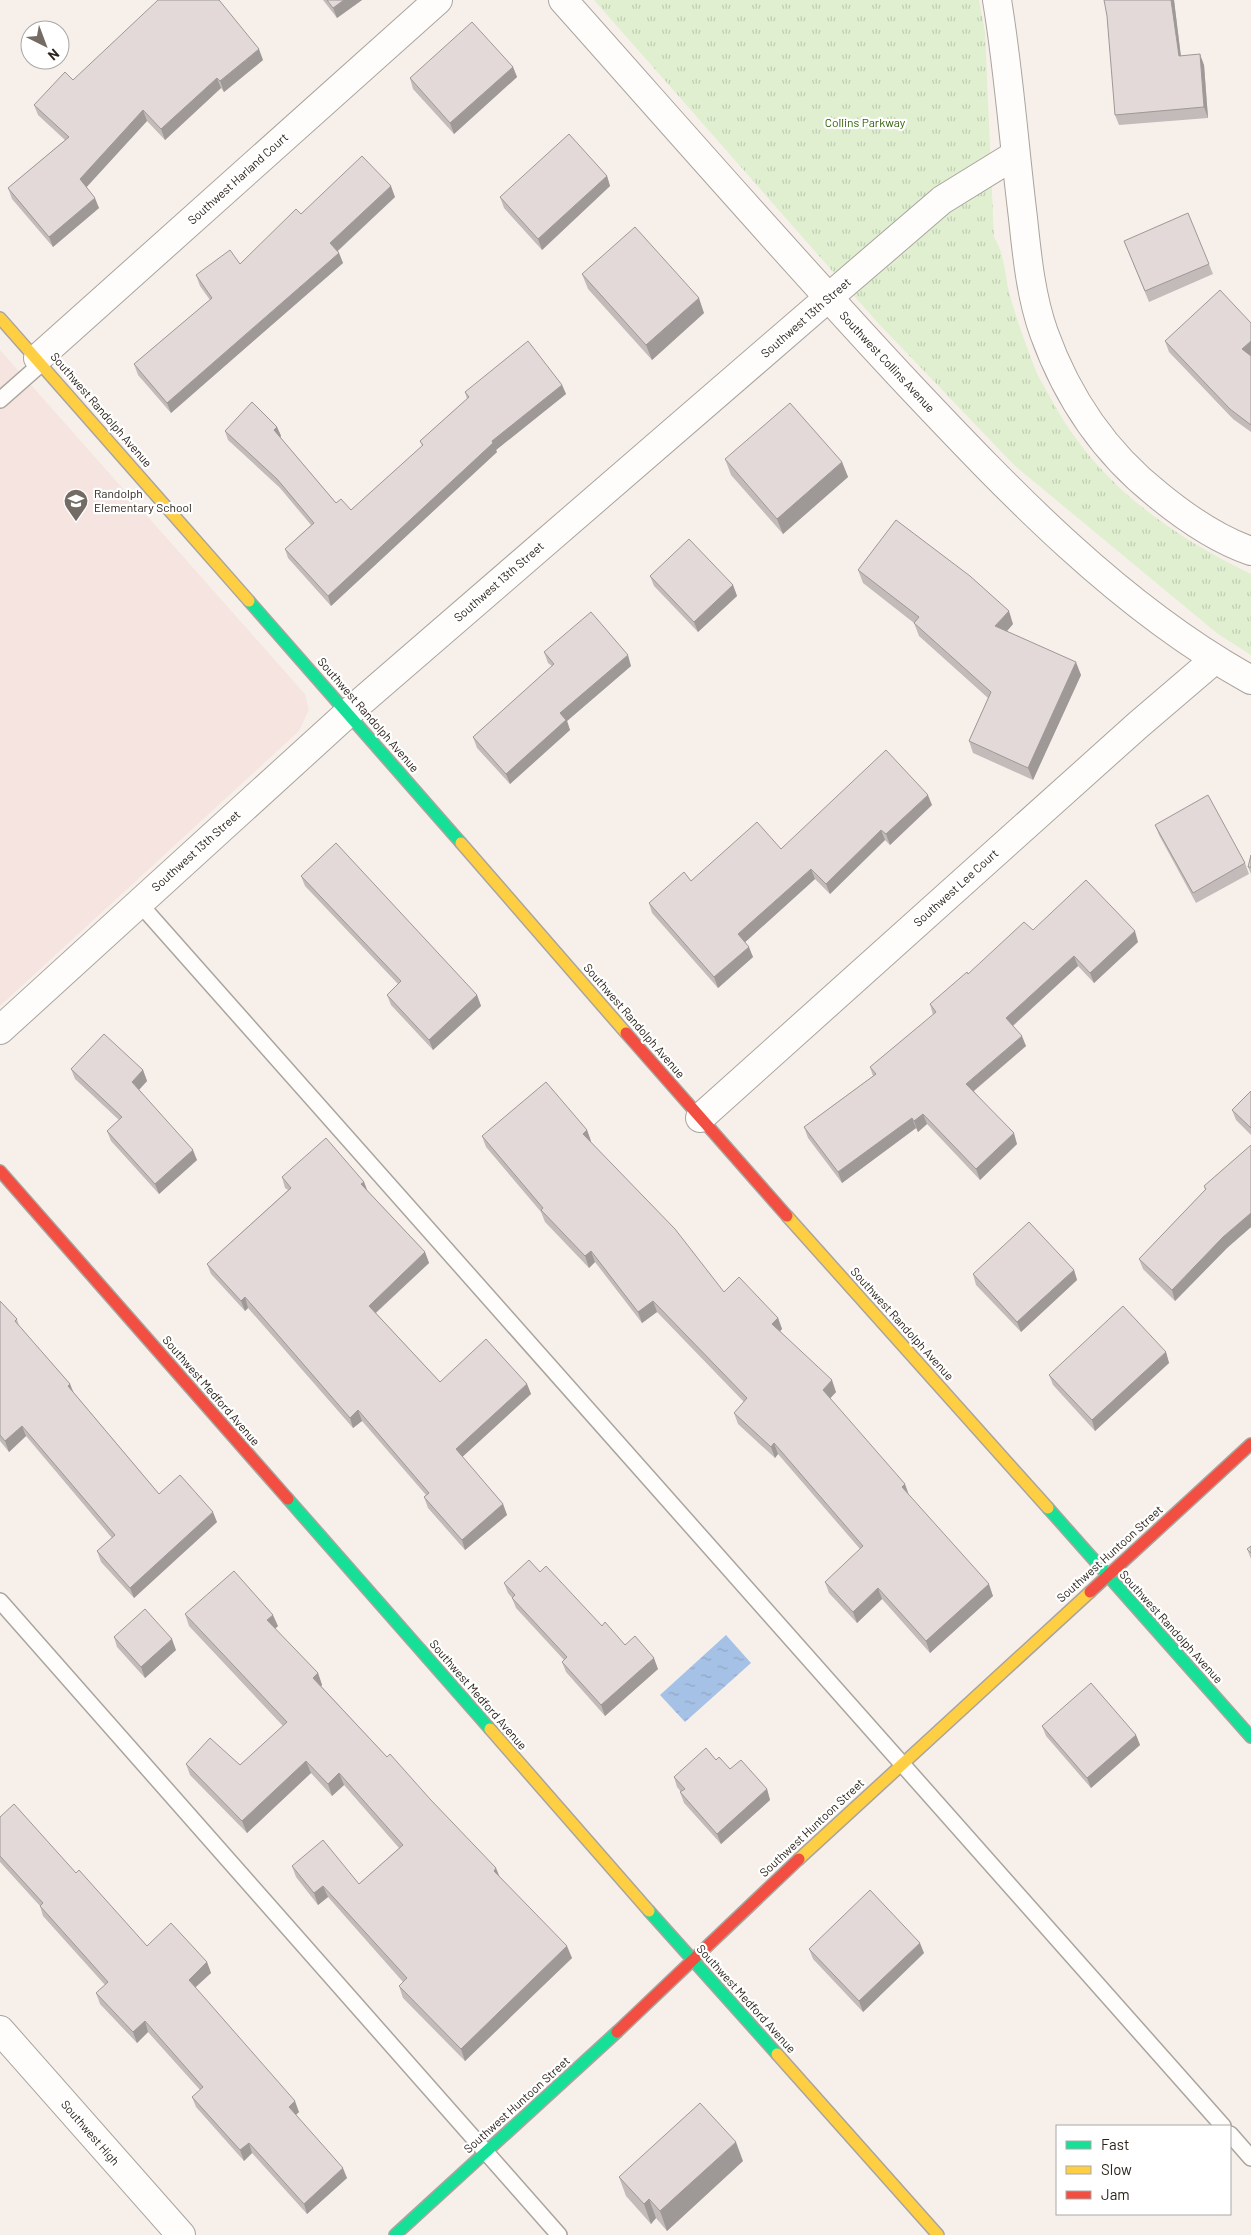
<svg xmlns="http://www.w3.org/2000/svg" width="1251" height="2235" font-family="Barlow,sans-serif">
  <defs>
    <pattern id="park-tufts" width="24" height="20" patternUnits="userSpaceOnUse" patternTransform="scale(1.25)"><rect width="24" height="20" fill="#dfefd0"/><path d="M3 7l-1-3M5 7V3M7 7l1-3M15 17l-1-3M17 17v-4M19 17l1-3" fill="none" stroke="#c0cdb2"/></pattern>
    <pattern id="water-ripples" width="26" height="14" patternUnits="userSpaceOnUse" patternTransform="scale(1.25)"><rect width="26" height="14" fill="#a6c1e6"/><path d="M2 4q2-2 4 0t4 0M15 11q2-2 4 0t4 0" fill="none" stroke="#8fa6c5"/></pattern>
  </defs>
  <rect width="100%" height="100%" fill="#f7f0ea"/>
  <polygon fill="#f6e4e1" points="0,350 305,694 309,710 299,731 0,1006"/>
  <path fill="url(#park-tufts)" d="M594 0H979L985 32 994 237C1006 256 1004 277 1011 299 1017 320 1025 342 1033 363 1037 375 1044 386 1050 397 1095 482 1167 533 1251 574V655L1218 634 1015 466 878 323Z"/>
  <polygon fill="url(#water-ripples)" points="726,1635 751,1663 685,1722 660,1695"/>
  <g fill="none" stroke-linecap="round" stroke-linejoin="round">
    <defs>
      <g id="lane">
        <polyline points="0,400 42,363"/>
        <polyline points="139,903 1223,2126"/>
        <polyline points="0,1601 559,2235"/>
        <polyline points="1230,2134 1251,2158"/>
      </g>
      <g id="street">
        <path d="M563 0C678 129 791 259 909 385 1011 493 1119 607 1251 680"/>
        <path d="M997 0C1009 72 1014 145 1023 218 1027 256 1031 297 1044 333 1067 397 1105 453 1158 495 1186 518 1216 539 1251 551"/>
        <polyline points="38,358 438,0"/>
        <polyline points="0,1030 348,713 828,298 942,200 1015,155"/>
        <polyline points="700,1118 1138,725 1214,660"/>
        <polyline points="0,2030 181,2235"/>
      </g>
      <g id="fast">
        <polyline points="249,601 461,843"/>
        <polyline points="288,1499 490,1729"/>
        <polyline points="1048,1508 1251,1737"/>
        <polyline points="649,1911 777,2054"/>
        <polyline points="395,2235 617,2032"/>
      </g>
      <g id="slow">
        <polyline points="0,318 249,601"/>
        <polyline points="461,843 626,1033"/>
        <polyline points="787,1216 1048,1508"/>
        <polyline points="490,1729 649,1911"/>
        <polyline points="799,1859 1090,1592"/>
        <polyline points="777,2054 938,2235"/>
      </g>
      <g id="jam">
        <polyline points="626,1033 787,1216"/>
        <polyline points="0,1171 288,1499"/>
        <polyline points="1090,1592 1251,1444"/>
        <polyline points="617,2032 799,1859"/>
      </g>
    </defs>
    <use href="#lane" stroke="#aaa49e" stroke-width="18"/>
    <use href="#street" stroke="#aaa49e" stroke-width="30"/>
    <use href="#fast" stroke="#aaa49e" stroke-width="14"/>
    <use href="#slow" stroke="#aaa49e" stroke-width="14"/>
    <use href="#jam" stroke="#aaa49e" stroke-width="14"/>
    <use href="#lane" stroke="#fefdfc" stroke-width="15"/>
    <use href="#street" stroke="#fefdfc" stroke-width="28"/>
    <use href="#fast" stroke="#16e098" stroke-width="11"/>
    <use href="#slow" stroke="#ffcf43" stroke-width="11"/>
    <use href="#jam" stroke="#f24e42" stroke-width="11"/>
  </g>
  <g fill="#c2bbba">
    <polygon points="323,0 362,0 337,18"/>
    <polygon points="1174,0 1181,56 1204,65 1208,118 1119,125 1115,115"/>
    <polygon points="263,60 224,92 221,88 165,140 147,121 86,187 99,208 53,247 12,199 8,188 65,140 38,115 34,105 73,80"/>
    <polygon points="513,67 517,77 454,134 413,89 410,78"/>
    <polygon points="607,176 610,186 542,250 504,208 500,197"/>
    <polygon points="395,197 338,251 343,263 171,413 138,375 134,364 210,300 200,286 196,275 240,264 301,214"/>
    <polygon points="1124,241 1209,264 1213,274 1149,302"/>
    <polygon points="582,274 704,313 652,360 588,289"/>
    <polygon points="1251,323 1251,355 1250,356 1251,356 1251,432 1233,419 1169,352 1165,341"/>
    <polygon points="562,385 566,394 496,450 497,452 331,606 288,558 285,549 311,525 280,488 228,440 225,431 277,427 281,436 280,437 336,503 351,510 422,446 420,441 467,399 465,392"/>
    <polygon points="725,459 842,462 848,477 783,534 731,475"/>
    <polygon points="858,570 1013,624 1007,631 1081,675 1033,780 973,753 969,741 988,698 919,636 914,623 863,583"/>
    <polygon points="650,576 733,585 737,596 698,632 654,586"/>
    <polygon points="544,652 631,666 567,721 570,730 510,784 477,748 473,737 552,666 548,663"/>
    <polygon points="932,805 890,845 885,840 830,894 815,879 745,942 753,957 718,988 652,913 649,903 781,849"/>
    <polygon points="1155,825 1245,863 1249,874 1196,903 1159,835"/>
    <polygon points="1251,855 1251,874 1248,867"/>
    <polygon points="301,876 477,995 481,1006 433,1050 391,1005 387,995 398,984 305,886"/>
    <polygon points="1033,930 1138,942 1094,983 1078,966 1013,1026 1026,1046 974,1091 1017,1144 980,1180 927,1124 918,1132 916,1128 842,1183 808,1138 804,1127 873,1076 870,1067 933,1015 930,1004 968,974"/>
    <polygon points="71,1069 143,1070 147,1081 139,1090 197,1160 159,1194 111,1141 107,1131 119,1120 75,1079"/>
    <polygon points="1251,1091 1251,1135 1236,1120 1232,1110"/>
    <polygon points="587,1130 591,1142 724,1292 778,1318 782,1329 780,1331 836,1392 830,1398 909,1496 993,1596 930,1653 882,1599 857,1623 829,1593 825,1582 860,1549 778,1454 775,1458 738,1424 734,1413 744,1402 657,1312 642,1323 595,1262 589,1268 545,1222 541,1212 486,1147 482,1136"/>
    <polygon points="1251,1145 1251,1227 1227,1248 1175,1301 1143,1269 1139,1259 1205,1190 1204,1186"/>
    <polygon points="282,1177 364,1182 367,1190 425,1252 429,1263 376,1313 440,1382 527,1384 531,1394 462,1457 503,1504 507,1515 465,1550 428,1508 424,1497 426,1495 362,1421 353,1428 248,1308 245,1311 211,1274 207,1264 288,1190 285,1188"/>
    <polygon points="1074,1270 1077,1280 1021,1332 976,1285 973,1274"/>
    <polygon points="0,1301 17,1319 19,1326 70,1384 74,1393 159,1494 217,1522 134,1598 101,1562 97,1551 112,1538 26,1436 9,1452 0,1441"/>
    <polygon points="1166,1352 1169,1363 1095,1431 1053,1385 1049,1375"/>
    <polygon points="1251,1546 1251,1559 1247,1549"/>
    <polygon points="540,1572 602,1626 625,1645 658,1669 605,1716 566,1672 562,1662 564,1660 516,1608 512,1598 508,1593 504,1583"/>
    <polygon points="185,1614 278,1626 275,1629 318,1673 322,1685 321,1686 387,1757 430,1799 572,1958 465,2061 403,1998 399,1986 403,1982 328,1897 318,1905 296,1877 292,1866 359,1884 399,1848 344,1785 332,1796 311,1773 247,1833 190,1775 186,1764 240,1765 283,1726 189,1626"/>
    <polygon points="114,1637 176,1650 145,1678 117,1647"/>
    <polygon points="1042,1726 1136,1735 1140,1745 1091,1788 1046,1736"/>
    <polygon points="716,1760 730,1769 767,1789 770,1800 721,1844 684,1803 680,1792 681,1792 677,1787 674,1777"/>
    <polygon points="0,1817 76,1873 147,1946 207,1962 211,1973 195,1988 299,2112 296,2115 347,2178 307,2214 252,2153 244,2161 196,2107 192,2097 200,2090 148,2032 137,2043 100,2004 96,1993 105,1985 43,1916 40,1906 0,1862"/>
    <polygon points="809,1949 924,1953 863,2012 813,1959"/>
    <polygon points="743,2161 667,2231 656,2218 651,2224 626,2196 619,2177"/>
  </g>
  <g fill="#9e9897">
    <polygon points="344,0 362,0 337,18 333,8"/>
    <polygon points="1171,0 1174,0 1182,66 1179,56"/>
    <polygon points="259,49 263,60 224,92 220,81"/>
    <polygon points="1200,54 1204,65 1208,118 1204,107"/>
    <polygon points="513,67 517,77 454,134 450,123"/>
    <polygon points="217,78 221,88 165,140 161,129"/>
    <polygon points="143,110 147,121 84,190 80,179"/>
    <polygon points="607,176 610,186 542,250 538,239"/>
    <polygon points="391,186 395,197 334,254 330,243"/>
    <polygon points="95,198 99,208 53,247 49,237"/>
    <polygon points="339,253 343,263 171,413 167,403"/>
    <polygon points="699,298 704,313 652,360 646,345"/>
    <polygon points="1251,341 1251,355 1246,360 1242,349"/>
    <polygon points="562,385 566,394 496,450 497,452 331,606 328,596 492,441"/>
    <polygon points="277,427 281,436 278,440 274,430"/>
    <polygon points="842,462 848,477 783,534 777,519"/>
    <polygon points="733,585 737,596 698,632 694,622"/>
    <polygon points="1009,611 1013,624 1000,639 995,626"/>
    <polygon points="628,655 631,666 567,721 570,730 510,784 506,774 560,713"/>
    <polygon points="1076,662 1081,675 1033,780 1028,768"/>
    <polygon points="928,795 932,805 890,845 886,834"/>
    <polygon points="881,830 885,840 830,894 826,884"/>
    <polygon points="811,869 815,879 742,945 738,934"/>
    <polygon points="1135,931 1138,942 1094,983 1090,973"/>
    <polygon points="749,947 753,957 718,988 714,977"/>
    <polygon points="1074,956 1078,966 1010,1028 1006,1018"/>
    <polygon points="477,995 481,1006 433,1050 429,1040"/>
    <polygon points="1022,1036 1026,1046 970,1094 966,1084"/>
    <polygon points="143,1070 147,1081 136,1093 132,1082"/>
    <polygon points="923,1114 927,1124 918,1132 914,1121"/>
    <polygon points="912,1118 916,1128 842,1183 838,1172"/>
    <polygon points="587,1130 591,1141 587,1145 583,1134"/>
    <polygon points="1014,1133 1017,1144 980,1180 976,1169"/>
    <polygon points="193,1150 197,1160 159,1194 155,1184"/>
    <polygon points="364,1182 368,1192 361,1184"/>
    <polygon points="1251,1213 1251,1227 1227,1248 1175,1301 1172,1290 1223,1237"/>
    <polygon points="591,1251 595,1262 589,1268 585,1256"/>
    <polygon points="425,1252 429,1263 372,1316 369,1306"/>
    <polygon points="1074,1270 1077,1280 1021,1332 1017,1322"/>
    <polygon points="245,1297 248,1308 245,1311 241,1301"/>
    <polygon points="653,1301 657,1312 642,1323 638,1312"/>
    <polygon points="778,1318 782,1329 776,1335 772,1324"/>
    <polygon points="1166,1352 1169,1363 1095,1431 1092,1420"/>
    <polygon points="832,1380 836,1392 827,1402 823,1390"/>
    <polygon points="70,1384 74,1395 68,1386"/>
    <polygon points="527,1384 531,1394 459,1460 456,1449"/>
    <polygon points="358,1410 362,1421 353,1428 350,1418"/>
    <polygon points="22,1426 26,1436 9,1452 5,1441"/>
    <polygon points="774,1443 778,1454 775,1458 771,1447"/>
    <polygon points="905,1484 909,1495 902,1487"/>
    <polygon points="503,1504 507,1515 465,1550 462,1540"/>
    <polygon points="213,1512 217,1522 134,1598 130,1588"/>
    <polygon points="989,1584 993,1596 930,1653 926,1641"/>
    <polygon points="878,1588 882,1599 857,1623 853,1612"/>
    <polygon points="273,1615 278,1626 271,1632 267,1620"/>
    <polygon points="172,1639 176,1650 145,1678 141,1667"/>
    <polygon points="654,1658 658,1669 605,1716 601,1705"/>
    <polygon points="318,1673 322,1685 318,1690 313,1678"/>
    <polygon points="1136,1735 1140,1745 1091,1788 1087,1778"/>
    <polygon points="306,1761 311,1773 247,1833 242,1821"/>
    <polygon points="339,1773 344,1785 332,1796 328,1784"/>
    <polygon points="767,1789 770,1800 721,1844 717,1834"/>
    <polygon points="496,1868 501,1880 494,1871"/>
    <polygon points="323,1886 328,1897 318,1905 314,1893"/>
    <polygon points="920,1943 924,1953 863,2012 859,2001"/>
    <polygon points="567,1946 572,1958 465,2061 461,2049"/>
    <polygon points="207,1962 211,1973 192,1990 189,1980"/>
    <polygon points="145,2021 148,2032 137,2043 133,2032"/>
    <polygon points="295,2101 299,2112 292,2118 289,2107"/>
    <polygon points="736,2142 743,2161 667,2231 660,2211"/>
    <polygon points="249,2143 252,2153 244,2161 240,2150"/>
    <polygon points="343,2168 347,2178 307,2214 304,2204"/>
    <polygon points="649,2199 656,2218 651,2224 644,2204"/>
  </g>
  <g fill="#e2d9d8" stroke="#9e9897">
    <polygon points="158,0 219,0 259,49 220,81 217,78 161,129 143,110 80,179 95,198 49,237 8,188 69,137 34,105 65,72 73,80"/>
    <polygon points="327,0 344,0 333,8"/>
    <polygon points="1104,0 1171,0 1179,56 1200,54 1204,107 1115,115 1107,16"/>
    <polygon points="472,22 513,67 450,123 410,78"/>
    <polygon points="569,134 607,176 538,239 500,197"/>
    <polygon points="362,156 391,186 330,243 339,253 167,403 134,364 212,298 196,275 230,250 240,264 296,209 301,214"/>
    <polygon points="1188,213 1209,264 1145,291 1124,241"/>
    <polygon points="635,227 699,298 646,345 582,274"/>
    <polygon points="1220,290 1251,323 1251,341 1242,349 1251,356 1251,425 1230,409 1165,341"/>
    <polygon points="528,341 562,385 492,441 493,443 328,596 285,549 314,523 277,479 225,431 252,402 277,427 274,430 336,503 341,499 351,510 423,445 420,441 469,397 465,392"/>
    <polygon points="790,403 842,462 777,519 725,459"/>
    <polygon points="896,520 970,576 1009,611 995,626 1076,662 1028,768 969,741 991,692 914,623 919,617 858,570"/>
    <polygon points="689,539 733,585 694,622 650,576"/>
    <polygon points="591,612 628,655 560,713 566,720 506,774 473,737 554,664 544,652"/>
    <polygon points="886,750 928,795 886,834 881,830 826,884 811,869 738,934 749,947 714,977 649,903 684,872 691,881 757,822 781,849"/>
    <polygon points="1208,795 1245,863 1193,893 1155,825"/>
    <polygon points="336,843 477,995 429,1040 387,995 401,981 301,876"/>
    <polygon points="1251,855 1251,867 1248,867"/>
    <polygon points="1086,880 1135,931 1090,973 1074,956 1006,1018 1022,1036 966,1084 1014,1133 976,1169 923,1114 914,1121 912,1118 838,1172 804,1127 876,1074 870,1067 936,1012 930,1004 967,972 968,974 1024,922 1033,930"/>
    <polygon points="104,1034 143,1070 132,1082 193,1150 155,1184 107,1131 122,1117 71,1069"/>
    <polygon points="546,1082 587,1130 583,1134 675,1229 724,1292 739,1277 778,1318 772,1324 832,1380 823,1390 905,1484 902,1487 989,1584 926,1641 878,1588 853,1612 825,1582 863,1546 774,1443 771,1447 734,1413 747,1398 653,1301 638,1312 591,1251 585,1256 541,1210 543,1208 482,1136"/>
    <polygon points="1251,1091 1251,1128 1232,1110"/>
    <polygon points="326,1138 364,1182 361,1184 425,1252 369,1306 440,1382 486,1339 527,1384 456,1449 503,1504 462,1540 424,1497 429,1493 358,1410 350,1418 245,1297 241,1301 207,1264 291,1188 282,1177"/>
    <polygon points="1251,1145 1251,1213 1223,1237 1172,1290 1139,1259 1206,1189 1204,1186"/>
    <polygon points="1029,1222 1074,1270 1017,1322 973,1274"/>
    <polygon points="0,1301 17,1319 15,1321 70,1384 68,1386 159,1494 180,1475 213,1512 130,1588 97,1551 115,1535 22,1426 5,1441 0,1435"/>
    <polygon points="1123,1306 1166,1352 1092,1420 1049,1375"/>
    <polygon points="1251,1546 1251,1553 1247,1549"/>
    <polygon points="529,1560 540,1572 546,1566 602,1626 605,1622 625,1645 635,1636 654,1658 601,1705 562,1662 567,1657 512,1598 515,1595 504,1583"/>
    <polygon points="234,1571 273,1615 267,1620 318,1673 313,1678 387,1757 390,1754 430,1799 496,1868 494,1871 567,1946 461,2049 399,1986 407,1978 323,1886 314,1893 292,1866 323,1840 359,1884 403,1845 339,1773 328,1784 306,1761 242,1821 186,1764 210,1738 240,1765 287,1722 185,1614"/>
    <polygon points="145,1609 172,1639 141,1667 114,1637"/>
    <polygon points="1091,1683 1136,1735 1087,1778 1042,1726"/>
    <polygon points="706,1748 716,1760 719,1757 730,1769 741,1760 767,1789 717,1834 680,1792 685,1789 674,1777"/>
    <polygon points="14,1804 76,1873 79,1870 147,1946 171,1923 207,1962 189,1980 295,2101 289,2107 343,2168 304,2204 249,2143 240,2150 192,2097 203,2087 145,2021 133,2032 96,1993 108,1982 40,1906 43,1903 0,1856 0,1817"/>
    <polygon points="870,1890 920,1943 859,2001 809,1949"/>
    <polygon points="700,2103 736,2142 660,2211 649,2199 644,2204 619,2177"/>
  </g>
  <defs>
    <symbol id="school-pin" viewBox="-11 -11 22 30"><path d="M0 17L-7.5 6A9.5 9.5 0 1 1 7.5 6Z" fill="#736b64" stroke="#fff"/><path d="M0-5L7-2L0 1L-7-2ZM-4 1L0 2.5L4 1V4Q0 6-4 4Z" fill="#fff"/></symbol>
  </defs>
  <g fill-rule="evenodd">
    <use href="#school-pin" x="62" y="487" width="28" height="38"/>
  </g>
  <g text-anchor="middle" stroke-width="4.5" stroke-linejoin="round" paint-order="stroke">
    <g font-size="12" fill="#31600a" stroke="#fff">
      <text x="865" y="127">Collins Parkway</text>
    </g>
    <g font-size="12" fill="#2c241c" stroke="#fff">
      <text transform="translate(238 179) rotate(-42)" y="4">Southwest Harland Court</text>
      <text transform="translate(806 318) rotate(-41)" y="4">Southwest 13th Street</text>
      <text transform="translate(887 362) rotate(47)" y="4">Southwest Collins Avenue</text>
      <text transform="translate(101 410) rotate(49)" y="4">Southwest Randolph Avenue</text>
      <text transform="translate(499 582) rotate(-41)" y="4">Southwest 13th Street</text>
      <text transform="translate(368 715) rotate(49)" y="4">Southwest Randolph Avenue</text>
      <text transform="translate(196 851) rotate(-42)" y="4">Southwest 13th Street</text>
      <text transform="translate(956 888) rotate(-42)" y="4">Southwest Lee Court</text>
      <text transform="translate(634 1021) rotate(49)" y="4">Southwest Randolph Avenue</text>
      <text transform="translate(902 1324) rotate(48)" y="4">Southwest Randolph Avenue</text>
      <text transform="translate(211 1391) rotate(49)" y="4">Southwest Medford Avenue</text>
      <text transform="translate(1110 1554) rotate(-42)" y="4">Southwest Huntoon Street</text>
      <text transform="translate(1171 1627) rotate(48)" y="4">Southwest Randolph Avenue</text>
      <text transform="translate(478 1695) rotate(49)" y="4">Southwest Medford Avenue</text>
      <text transform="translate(812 1828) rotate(-43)" y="4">Southwest Huntoon Street</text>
      <text transform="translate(746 1999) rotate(48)" y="4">Southwest Medford Avenue</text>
      <text transform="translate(517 2105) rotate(-42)" y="4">Southwest Huntoon Street</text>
      <text transform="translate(90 2133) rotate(49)" y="4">Southwest High</text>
    </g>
    <g font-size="12" fill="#2c241c" stroke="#fff" text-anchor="start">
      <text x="94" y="498">Randolph<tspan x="94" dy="14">Elementary School</tspan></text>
    </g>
  </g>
  <rect x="1056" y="2125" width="175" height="90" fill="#ffffff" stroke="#aba7a4"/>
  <rect x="1066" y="2141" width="25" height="8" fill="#16e098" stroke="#aba7a4"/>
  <text x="1101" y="2150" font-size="15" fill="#2c241c">Fast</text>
  <rect x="1066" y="2166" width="25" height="8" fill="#ffcf43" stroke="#aba7a4"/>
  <text x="1101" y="2175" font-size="15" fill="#2c241c">Slow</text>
  <rect x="1066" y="2191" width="25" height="8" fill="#f24e42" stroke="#aba7a4"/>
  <text x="1101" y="2200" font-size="15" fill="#2c241c">Jam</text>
  <g transform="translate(45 45) rotate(138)"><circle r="24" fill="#ffffff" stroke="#aba7a4"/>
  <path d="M0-4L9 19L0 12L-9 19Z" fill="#736b64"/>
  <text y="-8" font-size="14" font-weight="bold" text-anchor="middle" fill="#2c241c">N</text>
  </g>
</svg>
